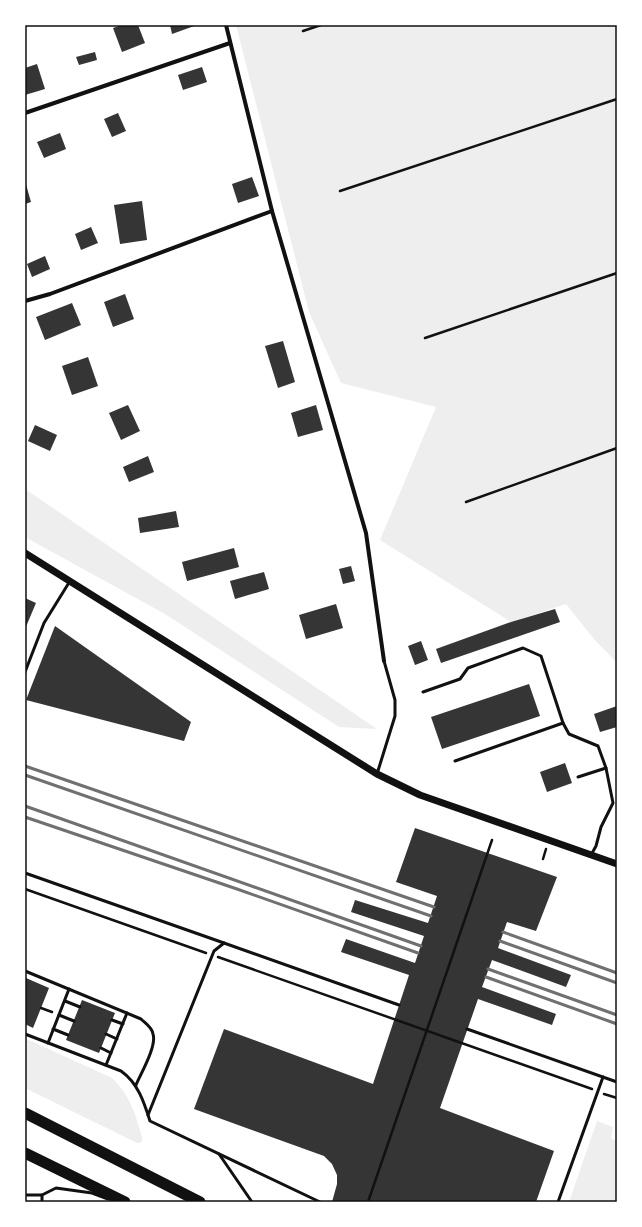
<svg xmlns="http://www.w3.org/2000/svg" width="642" height="1227" font-family="'Playfair Display',serif">
  <rect width="100%" height="100%" fill="#fff"/>
  <g fill="#eee">
    <polygon points="236,25 617,25 617,663 594,639 566,604 511,622 380,540 436,407 341,383 309,312"/>
    <polygon points="25,489 377,729 339,727 165,614 25,537"/>
    <path d="M25 1039 31 1041 112 1078C131 1097 135 1113 142 1137V1142L137 1143 25 1088Z"/>
    <polygon points="597,1121 613,1127 611,1138 617,1142 617,1202 569,1202"/>
  </g>
  <g fill="#353535">
    <polygon points="122,25 138,25 145,43 122,52 113,28"/>
    <polygon points="170,25 197,25 172,34"/>
    <polygon points="95,52 97,60 79,65 76,57"/>
    <polygon points="37,64 45,89 25,95 25,68"/>
    <polygon points="202,67 207,82 183,90 178,75"/>
    <polygon points="118,113 126,131 112,137 104,119"/>
    <polygon points="60,133 66,149 44,158 37,142"/>
    <polygon points="252,177 259,196 238,203 232,184"/>
    <polygon points="25,181 31,202 25,204"/>
    <polygon points="142,201 147,240 120,244 114,205"/>
    <polygon points="91,227 98,243 81,250 75,234"/>
    <polygon points="45,256 50,269 32,277 27,264"/>
    <polygon points="125,294 134,319 113,327 104,302"/>
    <polygon points="72,303 81,325 45,340 36,317"/>
    <polygon points="283,341 295,382 278,388 265,346"/>
    <polygon points="88,357 98,386 72,395 62,366"/>
    <polygon points="128,405 140,431 121,440 109,413"/>
    <polygon points="316,405 323,430 298,437 291,413"/>
    <polygon points="35,425 57,435 50,451 28,441"/>
    <polygon points="148,456 154,472 129,482 123,467"/>
    <polygon points="176,511 179,527 140,533 138,518"/>
    <polygon points="234,548 239,567 187,581 182,562"/>
    <polygon points="351,566 355,581 343,584 339,569"/>
    <polygon points="264,572 269,589 235,599 230,581"/>
    <polygon points="25,598 36,603 25,629"/>
    <polygon points="336,604 343,628 306,639 299,615"/>
    <polygon points="555,609 560,622 441,663 436,649 511,622"/>
    <polygon points="55,626 191,722 184,741 26,700"/>
    <polygon points="421,641 428,660 415,665 408,646"/>
    <polygon points="529,684 540,716 442,749 431,717"/>
    <polygon points="617,706 617,727 600,732 594,714"/>
    <polygon points="565,763 572,783 547,792 540,772"/>
    <polygon points="415,828 557,877 536,931 507,922 498,948 571,975 566,987 492,960 482,987 556,1014 552,1025 478,999 440,1108 554,1151 536,1202 332,1202 337,1184 337,1175 332,1164 324,1156 194,1109 224,1029 373,1084 409,975 341,952 346,939 415,963 424,936 351,912 355,900 428,923 437,896 396,882"/>
    <polygon points="26,978 49,988 33,1028 25,1024"/>
    <polygon points="82,1000 115,1013 99,1053 66,1040"/>
  </g>
  <g fill="none" stroke-linecap="round" stroke-linejoin="round">
    <g stroke="#111" stroke-width="2.5">
      <polyline points="303,31 321,25"/>
      <polyline points="340,191 617,99"/>
      <polyline points="425,338 617,273"/>
      <polyline points="466,502 617,448"/>
      <polyline points="543,859 546,849"/>
      <polyline points="25,889 206,953"/>
      <polyline points="218,957 592,1089"/>
      <polyline points="41,1008 52,1012"/>
      <polyline points="604,1094 617,1098"/>
      <polyline points="368,1202 492,840"/>
    </g>
    <g stroke="#111" stroke-width="3">
      <polyline points="25,672 44,623 70,581"/>
      <polyline points="423,692 460,679 468,668 523,648 541,656 563,723"/>
      <polyline points="455,761 563,723 569,734 598,746 606,768 613,803 601,827 596,846 591,855"/>
      <polyline points="377,774 395,716 395,700 384,661"/>
      <polyline points="578,777 606,768"/>
      <polyline points="25,873 224,943"/>
      <path d="M25 971 141 1019C145 1023 152 1027 153 1034 157 1046 141 1073 136 1085"/>
      <polyline points="65,1001 80,1007"/>
      <polyline points="59,1015 74,1021"/>
      <polyline points="112,1020 123,1024"/>
      <polyline points="53,1029 68,1035"/>
      <polyline points="467,1029 617,1082"/>
      <path d="M25 1034 121 1071C138 1083 144 1102 150 1121L320 1202"/>
      <polyline points="106,1034 117,1039"/>
      <polyline points="48,1043 69,989"/>
      <polyline points="101,1048 111,1053"/>
      <polyline points="106,1065 127,1013"/>
      <polyline points="148,1115 214,951 224,943 399,1005"/>
      <polyline points="219,1154 252,1202"/>
      <polyline points="25,1195 42,1195 56,1188 92,1193 108,1199"/>
      <polyline points="42,1202 42,1195"/>
      <polyline points="558,1202 603,1077"/>
    </g>
    <g stroke="#111" stroke-width="4">
      <polyline points="226,25 272,211 366,533 384,661"/>
      <polyline points="25,113 230,43"/>
      <polyline points="25,301 50,294 272,211"/>
    </g>
    <polyline stroke="#111" stroke-width="7" points="25,553 377,774 420,795 617,864"/>
    <g stroke="#111" stroke-width="11">
      <polyline points="25,1113 200,1202"/>
      <polyline points="25,1153 125,1202"/>
    </g>
    <g stroke="#707070" stroke-width="3">
      <polyline points="25,766 434,907"/>
      <polyline points="25,775 431,916"/>
      <polyline points="25,806 421,946"/>
      <polyline points="25,817 237,889 418,953"/>
      <polyline points="503,932 617,973"/>
      <polyline points="500,941 617,983"/>
      <polyline points="488,969 617,1015"/>
      <polyline points="486,977 617,1024"/>
    </g>
  </g>
  <rect width="642" height="1227" fill="none" stroke="#ffffff" stroke-width="52"/>
  <rect x="26" y="26" width="590" height="1175" fill="none" stroke="#111" stroke-width="1.5"/>
</svg>
